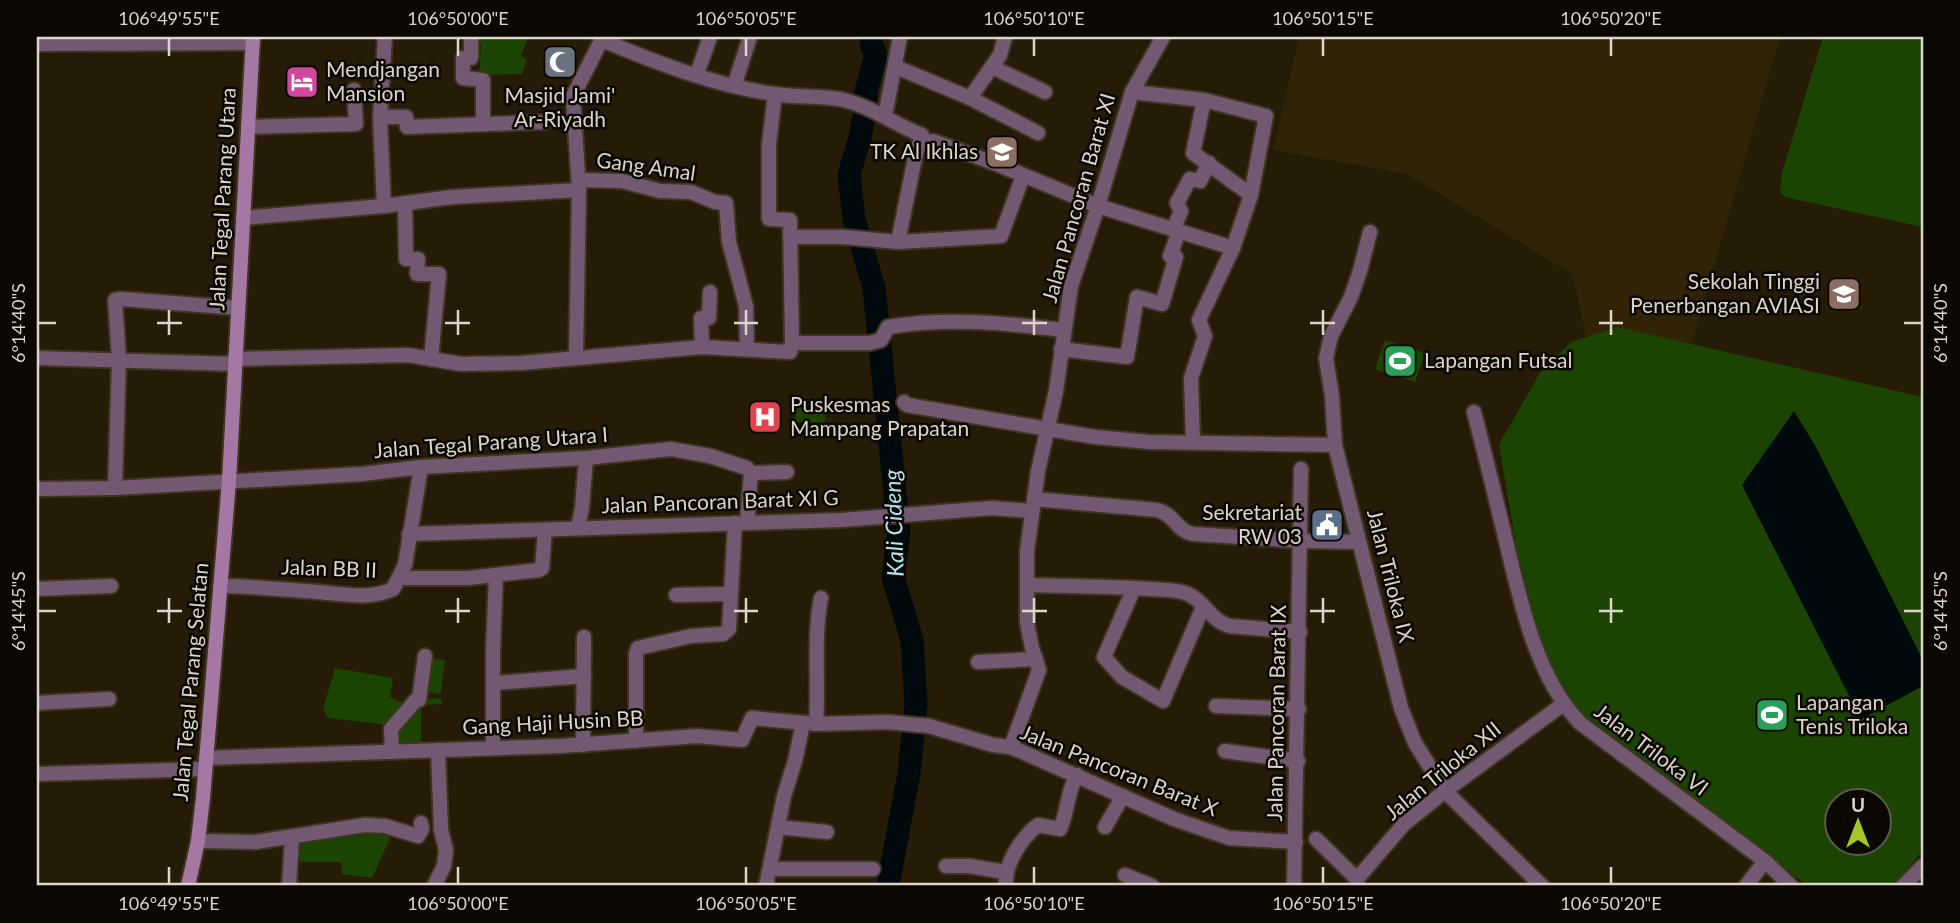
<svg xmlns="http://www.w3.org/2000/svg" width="1960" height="923" font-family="Lato,sans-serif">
  <rect width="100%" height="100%" fill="#251b07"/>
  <polygon fill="#302306" points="1299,37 1780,37 1692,343 1586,336 1572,274 1407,174 1273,150"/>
  <g fill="#1c4401" fill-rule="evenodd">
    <polygon points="472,37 528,37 521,56 527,59 522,74 479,75 481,44 471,41"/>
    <polygon points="1823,37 1923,37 1923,227 1785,197 1780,192 1782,173"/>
    <path d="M1617 327 1923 397V850L1893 886H1808L1570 705 1529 621 1499 444 1540 373 1571 342ZM1838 800H1880V842H1838Z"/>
    <polygon points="1385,340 1425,353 1415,382 1375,369"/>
    <polygon points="796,408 826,408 825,423 795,422"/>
    <polygon points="429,658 445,660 441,694 425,692"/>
    <polygon points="335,668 393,678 390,697 407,704 389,725 328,718 323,709"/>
    <polygon points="441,698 442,704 421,705 421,742 394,743 394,729 421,699"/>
    <polygon points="374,828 393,832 372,878 342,874 341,862 300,862 300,841"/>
  </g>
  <polygon fill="#000a0d" points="1794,411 1816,447 1923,660 1923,686 1861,719 1742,485"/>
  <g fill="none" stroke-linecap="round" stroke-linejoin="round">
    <polyline stroke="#000a0d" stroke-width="23" points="871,37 872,47 876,55 866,91 866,105 860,137 849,175 854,219 874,288 899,532 893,577 912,640 916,705 909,773 888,886"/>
    <defs>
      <g id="street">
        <polyline points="471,37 471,58 463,58 463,78 483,80 483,123"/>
        <path d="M602 40C657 63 716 86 775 94 798 98 822 95 844 100 873 107 895 125 922 135L916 153 898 242"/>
        <polyline points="37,44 253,43"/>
        <polyline points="896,67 970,98 1038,133"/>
        <polyline points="992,67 1045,92"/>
        <polyline points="697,74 710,37"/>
        <polyline points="734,86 750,37"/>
        <polyline points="1132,92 1204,100 1266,116 1251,195 1233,248 1199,320 1205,336 1191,378 1193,442"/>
        <polyline points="775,94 769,144 769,219 790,220 792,343"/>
        <polyline points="970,98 1000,55 1005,37"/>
        <polyline points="1204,100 1193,153 1251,195"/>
        <polyline points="885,116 900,37"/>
        <polyline points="380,117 406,117 407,127 545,122"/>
        <polyline points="248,127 356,124 354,90"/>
        <polyline points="933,141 994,163 1098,206 1233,248"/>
        <polyline points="579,180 622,181 660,191 691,192 715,202 726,203 729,242 746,306 747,349"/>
        <polyline points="405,203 406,259 418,259 417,274 439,274 431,359"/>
        <polyline points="384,206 380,117 385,37"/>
        <polyline points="243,218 384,206 452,197 579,190"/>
        <polyline points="1173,230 1181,211 1177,203 1190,179 1200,181 1209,163"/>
        <polyline points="1370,232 1360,271 1351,297 1331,336 1326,358 1332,396 1335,445 1401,708 1415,743 1445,791 1542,886"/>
        <polyline points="790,237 844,237 898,242 1001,236 1023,176"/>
        <polyline points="702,347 701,318 709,318 710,292"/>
        <polyline points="1061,349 1127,357 1137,297 1162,304 1176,257 1170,256 1179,231"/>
        <polyline points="576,357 579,190 573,96 603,37"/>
        <polyline points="37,358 234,364"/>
        <path d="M234 359 408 355 461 364 522 363 702 347 790 352 792 343H870L881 340 888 327C947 317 1004 323 1064 330"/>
        <polyline points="904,402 907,405 1095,437 1150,442 1335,445"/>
        <path d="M1474 412C1485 454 1495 496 1505 537 1520 599 1535 676 1580 723L1765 861 1791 886"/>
        <polyline points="751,473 787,472"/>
        <polyline points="115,488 119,360 115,300 121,299 238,308"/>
        <polyline points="37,489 115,488 362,474 421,467 586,458 671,449 710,456 747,468 751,473"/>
        <path d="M1034 499 1157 510C1176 515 1175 530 1193 534L1302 541 1359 542"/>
        <polyline points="747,523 751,473"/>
        <polyline points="578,527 582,508 586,458"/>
        <polyline points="409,534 841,520 991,508 1031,511"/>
        <polyline points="400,578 468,578 539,570 542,568 545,530"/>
        <path d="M1027 585C1068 586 1109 586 1151 589 1163 590 1177 589 1188 594 1206 602 1209 620 1230 626L1300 632"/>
        <path d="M220 586C253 586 285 590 318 592 343 594 370 600 393 589L405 565 421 467"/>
        <polyline points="1134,588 1104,657 1122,677 1163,701 1203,607"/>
        <polyline points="37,589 111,586"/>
        <polyline points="676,595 730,594"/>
        <polyline points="978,662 1036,659"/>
        <polyline points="494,683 584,676"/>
        <polyline points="37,703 109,699"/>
        <polyline points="1216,706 1299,709"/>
        <path d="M816 724C819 682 813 639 821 598"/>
        <polyline points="636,741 636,654 638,648 691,636 723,634 729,629 735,523"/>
        <polyline points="583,745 584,637"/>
        <polyline points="493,747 493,650 496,575"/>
        <polyline points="1011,747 1039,670 1032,648 1027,623 1027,551 1038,471 1056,391 1071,286 1098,206 1132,92 1163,37"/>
        <polyline points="1225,751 1298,761"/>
        <polyline points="392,752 391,729 416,700 419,700 425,656"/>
        <polyline points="206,758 561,746 697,736 742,740 752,718 816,724 887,722 929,726 993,745 1011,747 1174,819 1229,838 1296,842"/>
        <polyline points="37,774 205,769"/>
        <polyline points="778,827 827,832"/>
        <polyline points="1105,827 1123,796"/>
        <polyline points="1316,839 1357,879"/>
        <polyline points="198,841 256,842 365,825 385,826 418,836 422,829 421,823"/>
        <polyline points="946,866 969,866 1005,872"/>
        <polyline points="770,869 873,869"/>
        <polyline points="1125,875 1152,886"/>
        <polyline points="289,886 292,838"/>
        <polyline points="434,886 444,866 446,850 441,830 438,750"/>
        <polyline points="766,886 784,796 795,761 803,723"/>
        <path d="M1006 886C1004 865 1021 838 1038 825L1060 829C1068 812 1067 791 1077 775"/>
        <polyline points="1294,886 1301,469"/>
        <polyline points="1357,886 1357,879 1404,824 1445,791 1562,705"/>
        <polyline points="1746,886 1765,861"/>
        <polyline points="1903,886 1923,866"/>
      </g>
      <polyline id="secondary" points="188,886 198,841 203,798 229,481 253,37"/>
    </defs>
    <use href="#street" stroke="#3f3522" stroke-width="18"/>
    <use href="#secondary" stroke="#3f3522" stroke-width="18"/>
    <use href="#street" stroke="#735872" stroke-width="14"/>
    <use href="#secondary" stroke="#a578a4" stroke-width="14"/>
  </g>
  <path fill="none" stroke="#dcd5c9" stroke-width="2.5" d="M169 38V56M458 38V56M746 38V56M1034 38V56M1323 38V56M1611 38V56M169 310V335M458 310V335M746 310V335M1034 310V335M1323 310V335M1611 310V335M38 323H56M157 323H182M445 323H470M734 323H758M1022 323H1047M1310 323H1335M1599 323H1623M1904 323H1922M169 598V623M458 598V623M746 598V623M1034 598V623M1323 598V623M1611 598V623M38 611H56M157 611H182M445 611H470M734 611H758M1022 611H1047M1310 611H1335M1599 611H1623M1904 611H1922M169 867V884M458 867V884M746 867V884M1034 867V884M1323 867V884M1611 867V884"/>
  <defs>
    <symbol id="mosque-square" viewBox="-11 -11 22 22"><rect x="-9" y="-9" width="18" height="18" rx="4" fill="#6b7280" stroke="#0b0702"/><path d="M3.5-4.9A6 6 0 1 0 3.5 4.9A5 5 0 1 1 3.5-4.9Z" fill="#fff"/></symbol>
    <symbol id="hotel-square" viewBox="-11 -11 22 22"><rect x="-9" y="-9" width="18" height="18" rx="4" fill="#d1479c" stroke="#0b0702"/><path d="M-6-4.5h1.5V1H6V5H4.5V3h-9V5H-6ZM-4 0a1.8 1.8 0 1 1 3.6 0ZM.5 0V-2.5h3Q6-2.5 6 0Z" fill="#fff"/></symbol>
    <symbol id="school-square" viewBox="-11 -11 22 22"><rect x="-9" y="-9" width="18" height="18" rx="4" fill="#8d6e63" stroke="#0b0702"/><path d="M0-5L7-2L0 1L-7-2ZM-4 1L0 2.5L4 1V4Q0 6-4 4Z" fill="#fff"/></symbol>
    <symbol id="university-square" viewBox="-11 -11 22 22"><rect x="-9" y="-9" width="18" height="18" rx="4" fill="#8d6e63" stroke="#0b0702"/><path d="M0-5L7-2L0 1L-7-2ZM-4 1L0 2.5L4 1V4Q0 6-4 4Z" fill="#fff"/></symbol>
    <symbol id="stadium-square" viewBox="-11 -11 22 22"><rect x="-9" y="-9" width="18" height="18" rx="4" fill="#2e9e5b" stroke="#0b0702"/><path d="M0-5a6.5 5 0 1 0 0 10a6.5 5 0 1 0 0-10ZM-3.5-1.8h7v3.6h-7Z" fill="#fff"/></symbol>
    <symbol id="hospital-square" viewBox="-11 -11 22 22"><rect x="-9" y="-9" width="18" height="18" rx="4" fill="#e0444e" stroke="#0b0702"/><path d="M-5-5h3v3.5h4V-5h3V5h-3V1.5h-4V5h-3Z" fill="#fff"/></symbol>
    <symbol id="civic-square" viewBox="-11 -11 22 22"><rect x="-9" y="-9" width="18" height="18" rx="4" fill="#5c6f8a" stroke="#0b0702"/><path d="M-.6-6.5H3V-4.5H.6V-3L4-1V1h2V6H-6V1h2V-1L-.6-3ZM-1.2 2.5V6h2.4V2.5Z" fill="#fff"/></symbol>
  </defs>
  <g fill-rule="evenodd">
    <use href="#mosque-square" x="541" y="43" width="38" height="38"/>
    <use href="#hotel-square" x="283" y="63" width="38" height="38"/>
    <use href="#school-square" x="983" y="133" width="38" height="38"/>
    <use href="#university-square" x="1825" y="275" width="38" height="38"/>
    <use href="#stadium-square" x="1381" y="342" width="38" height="38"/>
    <use href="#hospital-square" x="746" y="398" width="38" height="38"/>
    <use href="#civic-square" x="1308" y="506" width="38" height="38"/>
    <use href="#stadium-square" x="1753" y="696" width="38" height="38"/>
  </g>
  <g text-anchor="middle" stroke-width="5" stroke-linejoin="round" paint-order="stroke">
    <g font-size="21" fill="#dcd5c9" stroke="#0b0702" text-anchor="start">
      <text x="326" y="77">Mendjangan<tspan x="326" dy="24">Mansion</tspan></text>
      <text x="560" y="103" text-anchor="middle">Masjid Jami'<tspan x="560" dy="24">Ar-Riyadh</tspan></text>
      <text x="978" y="159" text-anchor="end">TK Al Ikhlas</text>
      <text x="1820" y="289" text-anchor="end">Sekolah Tinggi<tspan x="1820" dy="24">Penerbangan AVIASI</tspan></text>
      <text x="1424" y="368">Lapangan Futsal</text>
      <text x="790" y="412">Puskesmas<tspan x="790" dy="24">Mampang Prapatan</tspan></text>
      <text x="1302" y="520" text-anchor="end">Sekretariat<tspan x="1302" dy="24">RW 03</tspan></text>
      <text x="1796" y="710">Lapangan<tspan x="1796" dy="24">Tenis Triloka</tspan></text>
    </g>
    <g font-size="21" fill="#dcd5c9" stroke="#0b0702">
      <text transform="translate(646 167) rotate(8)" y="7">Gang Amal</text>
      <text transform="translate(1079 198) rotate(-74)" y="7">Jalan Pancoran Barat XI</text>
      <text transform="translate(223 199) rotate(-87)" y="7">Jalan Tegal Parang Utara</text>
      <text transform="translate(491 443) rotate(-4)" y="7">Jalan Tegal Parang Utara I</text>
      <text transform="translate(720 502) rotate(-2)" y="7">Jalan Pancoran Barat XI G</text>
      <text transform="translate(329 569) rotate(2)" y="7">Jalan BB II</text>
      <text transform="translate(1390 576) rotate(76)" y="7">Jalan Triloka IX</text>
      <text transform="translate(191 682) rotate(-85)" y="7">Jalan Tegal Parang Selatan</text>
      <text transform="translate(1277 713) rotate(-89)" y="7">Jalan Pancoran Barat IX</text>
      <text transform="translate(553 723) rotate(-3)" y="7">Gang Haji Husin BB</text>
      <text transform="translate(1651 750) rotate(37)" y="7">Jalan Triloka VI</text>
      <text transform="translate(1119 771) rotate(22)" y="7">Jalan Pancoran Barat X</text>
      <text transform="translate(1443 771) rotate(-39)" y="7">Jalan Triloka XII</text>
    </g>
    <g font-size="23" font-style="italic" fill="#ade5f3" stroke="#0b0702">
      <text transform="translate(894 523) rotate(-92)" y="8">Kali Cideng</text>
    </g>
  </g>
  <rect width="1960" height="923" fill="none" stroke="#0b0702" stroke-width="77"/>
  <g transform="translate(1858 822)"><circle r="33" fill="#0b0702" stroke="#5f5952" stroke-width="2"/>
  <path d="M0-5L12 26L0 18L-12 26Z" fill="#a4c825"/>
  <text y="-10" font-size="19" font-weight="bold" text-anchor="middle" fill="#dcd5c9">U</text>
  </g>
  <rect x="38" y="38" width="1884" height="846" fill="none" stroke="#dcd5c9" stroke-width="2.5"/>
  <g font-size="18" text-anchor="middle" fill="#dcd5c9">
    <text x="169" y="25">106°49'55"E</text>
    <text x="458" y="25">106°50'00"E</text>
    <text x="746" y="25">106°50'05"E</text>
    <text x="1034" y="25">106°50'10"E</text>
    <text x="1323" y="25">106°50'15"E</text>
    <text x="1611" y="25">106°50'20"E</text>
    <text transform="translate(19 323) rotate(-90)" y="6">6°14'40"S</text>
    <text transform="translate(1941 323) rotate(-90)" y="6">6°14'40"S</text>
    <text transform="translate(19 611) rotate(-90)" y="6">6°14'45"S</text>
    <text transform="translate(1941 611) rotate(-90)" y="6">6°14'45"S</text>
    <text x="169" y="910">106°49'55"E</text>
    <text x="458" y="910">106°50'00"E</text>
    <text x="746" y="910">106°50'05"E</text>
    <text x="1034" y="910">106°50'10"E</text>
    <text x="1323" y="910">106°50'15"E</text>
    <text x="1611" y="910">106°50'20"E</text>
  </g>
</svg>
